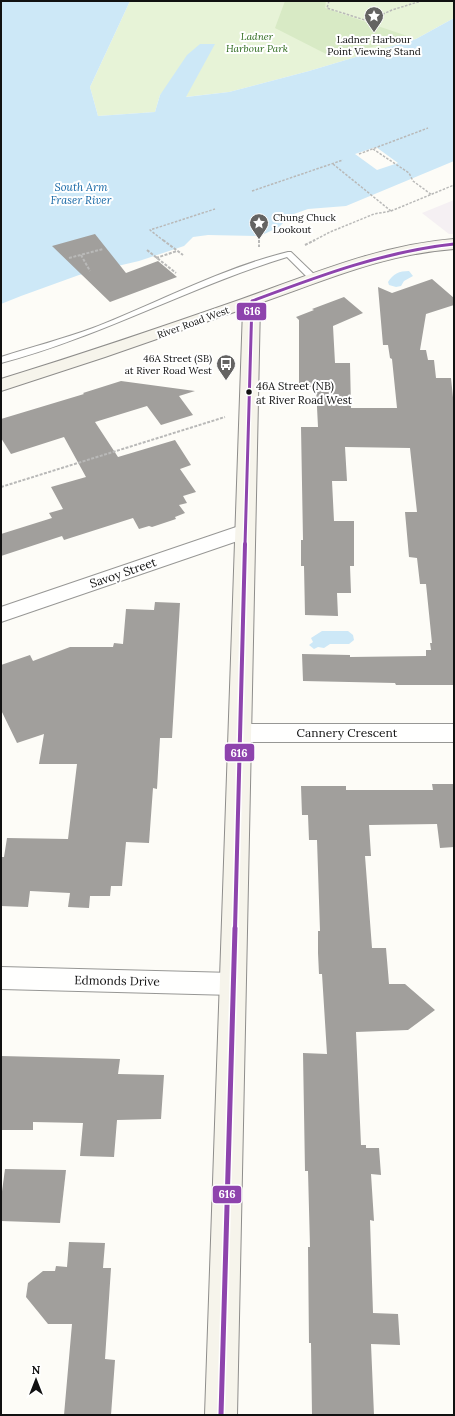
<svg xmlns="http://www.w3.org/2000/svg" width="455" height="1416" font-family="Lora,serif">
  <rect width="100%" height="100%" fill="#fdfcf7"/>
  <polygon fill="#f5f0f3" points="454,200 454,234 449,234 422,213"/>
  <polygon fill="#e7f3d7" points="130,1 454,1 454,18 416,39 309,71 229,92 185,97 214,44 160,95 155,112 98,116 90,87"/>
  <polygon fill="#d8eac5" points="285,1 326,1 325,8 413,38 330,56 275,28"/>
  <g fill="#cde8f7">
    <polygon points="1,1 130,1 90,87 98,116 155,112 160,95 187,55 200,44 215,44 186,97 229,92 309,71 416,39 454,18 454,161 346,206 308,209 291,215 279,227 260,236 208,235 193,237 184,246 139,261 79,275 21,296 1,304"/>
    <path d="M409 271 413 276 404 281 401 286 396 287 389 285 388 282C393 274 399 271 409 271Z"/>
    <polygon points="322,631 348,631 353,635 354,640 349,644 330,644 324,648 318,647 314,649 309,645 313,642 311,638"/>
  </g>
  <polygon fill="#fdfcf7" points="376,147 398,163 377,170 355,154"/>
  <g fill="#a19f9c">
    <polygon points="95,234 126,273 158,261 177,277 110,302 52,246"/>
    <polygon points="432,279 454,298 454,305 426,314 420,350 426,350 428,360 434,360 436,378 451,378 454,407 454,685 396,685 395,683 303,681 302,654 350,655 350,657 426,656 426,650 431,650 430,643 432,643 426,584 420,584 417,558 409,557 405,512 417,512 410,448 345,447 347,481 332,481 334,521 354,521 354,566 350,566 351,593 337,593 338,616 305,615 304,566 301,566 301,540 303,540 301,427 318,427 316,387 299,387 299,320 296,317 314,310 312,309 344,297 363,313 333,326 335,363 350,363 351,408 397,408 392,359 390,358 388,345 383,345 378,287 392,293"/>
    <polygon points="121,381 195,391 179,396 193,415 161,425 147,406 95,422 118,457 175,440 191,465 180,469 196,492 183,496 187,503 179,505 185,513 175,517 176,519 152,527 149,526 139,529 133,518 64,540 62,536 1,556 1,534 52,518 49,513 63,509 51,487 86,477 64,437 11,454 1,438 1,419 84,394 83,393"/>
    <polygon points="155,602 180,603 172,738 160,738 157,789 153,788 149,843 126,842 122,886 111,886 110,896 90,896 89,908 68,907 70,893 30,891 28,907 1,906 1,857 4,857 7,838 68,839 77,764 39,764 44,734 17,743 1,710 1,665 30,655 33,661 70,647 113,647 114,643 123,644 126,609 154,610"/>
    <polygon points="432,784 454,784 454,847 440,848 437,824 369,825 371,856 365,856 372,948 386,948 389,984 405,984 435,1010 408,1030 356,1032 361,1145 366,1145 366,1148 379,1148 381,1175 371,1174 374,1221 370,1220 373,1313 398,1314 400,1345 371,1344 374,1415 312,1415 311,1343 309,1343 308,1247 310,1247 308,1171 305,1171 303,1053 327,1054 322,974 319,974 318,953 318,931 320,931 317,840 309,840 308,815 302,815 301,786 346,786 346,790 433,790"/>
    <polygon points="1,1056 120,1059 118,1074 164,1075 161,1119 117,1120 114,1157 80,1156 83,1123 33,1122 33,1130 1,1130"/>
    <polygon points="5,1169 66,1170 60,1223 1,1221 1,1199"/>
    <polygon points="69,1242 105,1243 103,1268 111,1268 105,1359 115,1360 111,1415 64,1415 72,1324 48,1324 26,1297 28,1283 43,1271 55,1271 56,1266 67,1267"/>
  </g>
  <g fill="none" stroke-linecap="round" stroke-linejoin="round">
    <defs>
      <path id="lane" d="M288 252H291L317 277V281H311L287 257C189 287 100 337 1 363V357C32 347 63 339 93 328 157 303 222 268 288 252Z"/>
      <g id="street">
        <polygon points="245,524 252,526 254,531 252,536 1,622 1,607"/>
        <polygon points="241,724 454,724 454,742 241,742 233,739 230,733 233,727"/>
        <polygon points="1,967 233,973 242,976 245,984 242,992 233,995 1,989"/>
      </g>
      <path id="secondary" d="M454 239V249C384 254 326 280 260 303L237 1415H205L243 309 105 357 1 391V379C82 354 162 327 242 299 312 274 379 245 454 239Z"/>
    </defs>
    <use href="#lane" stroke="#979795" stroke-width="2"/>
    <use href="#street" stroke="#979795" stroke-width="2"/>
    <use href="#secondary" stroke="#8e8d8b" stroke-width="2"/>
    <g stroke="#b9b9b8" stroke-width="1.5" stroke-dasharray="2.5 1.5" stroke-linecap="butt">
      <polyline points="329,1 327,8 368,21 375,31"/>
      <polyline points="368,21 392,10 421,1"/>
      <polyline points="373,149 409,173 413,181 432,195"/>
      <polyline points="359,154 428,128"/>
      <polyline points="333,164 391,211"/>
      <polyline points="252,191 343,160"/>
      <polyline points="164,241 150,230 215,209"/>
      <polyline points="313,241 330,232 374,214 391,211 454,185"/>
    </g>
    <g stroke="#b9b9b8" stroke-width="2" stroke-dasharray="3 1.5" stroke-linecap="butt">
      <polyline points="163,240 183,255"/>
      <polyline points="259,240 259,247"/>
      <polyline points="305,245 315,240"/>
      <polyline points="147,250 176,273"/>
      <polyline points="81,255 90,271"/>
      <polyline points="69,258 103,249"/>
      <polyline points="156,258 177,251"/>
      <polyline points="1,487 225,417"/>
    </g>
    <use href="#lane" fill="#fffffe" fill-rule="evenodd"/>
    <use href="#street" fill="#fffffe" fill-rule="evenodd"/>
    <use href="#secondary" fill="#f6f4eb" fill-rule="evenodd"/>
    <defs>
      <path id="bus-1-far2" d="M245 545 252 301C319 276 382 252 454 244"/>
      <polyline id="bus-1-far1" points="235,929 245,544"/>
      <polyline id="bus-1" points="221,1415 235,928"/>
    </defs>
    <use href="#bus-1-far2" stroke="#fff" stroke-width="5.5"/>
    <use href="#bus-1-far1" stroke="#fff" stroke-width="7"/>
    <use href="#bus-1" stroke="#fff" stroke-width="8"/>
    <use href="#bus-1-far2" stroke="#8e44ad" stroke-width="3"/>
    <use href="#bus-1-far1" stroke="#8e44ad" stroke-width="4"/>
    <use href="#bus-1" stroke="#8e44ad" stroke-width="5"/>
  </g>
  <defs>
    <symbol id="sight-pin" viewBox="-11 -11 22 30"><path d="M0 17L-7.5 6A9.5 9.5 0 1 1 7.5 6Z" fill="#646362" stroke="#fff"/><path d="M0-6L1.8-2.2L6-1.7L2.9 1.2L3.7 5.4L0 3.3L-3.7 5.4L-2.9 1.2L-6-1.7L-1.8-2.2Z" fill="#fff"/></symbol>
    <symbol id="bus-pin" viewBox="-11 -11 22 30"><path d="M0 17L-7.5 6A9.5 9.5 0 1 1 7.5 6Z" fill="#646362" stroke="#fff"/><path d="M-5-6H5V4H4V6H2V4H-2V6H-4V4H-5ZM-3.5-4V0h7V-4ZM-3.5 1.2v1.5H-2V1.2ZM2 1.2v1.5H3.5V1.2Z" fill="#fff"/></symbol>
  </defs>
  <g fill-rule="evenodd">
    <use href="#sight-pin" x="363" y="5" width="22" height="30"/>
    <use href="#sight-pin" x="248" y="212" width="22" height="30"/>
    <use href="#bus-pin" x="215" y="353" width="22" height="30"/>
  </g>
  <circle fill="#111" stroke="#fff" stroke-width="1.5" cx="249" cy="392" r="3.5"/>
  <g text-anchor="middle" stroke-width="4" stroke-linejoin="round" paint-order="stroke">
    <g font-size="10" font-style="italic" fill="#2f6b1f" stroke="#fff">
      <text x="257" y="40">Ladner<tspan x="257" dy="12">Harbour Park</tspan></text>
    </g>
    <g font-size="10" fill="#111" stroke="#fff">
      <text x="374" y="43">Ladner Harbour<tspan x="374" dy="12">Point Viewing Stand</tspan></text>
      <text x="273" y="221" text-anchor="start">Chung Chuck<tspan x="273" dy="12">Lookout</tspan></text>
      <text x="212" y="362" text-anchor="end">46A Street (SB)<tspan x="212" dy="12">at River Road West</tspan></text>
    </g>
    <g font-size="10" fill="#111" stroke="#fff">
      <text transform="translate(193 322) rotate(-20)" y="4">River Road West</text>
    </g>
    <g font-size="11" font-style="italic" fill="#1768a6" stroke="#fff">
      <text x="81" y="191">South Arm<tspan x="81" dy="13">Fraser River</tspan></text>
    </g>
    <g font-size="11" fill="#111" stroke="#fff" text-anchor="start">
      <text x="256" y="390">46A Street (NB)<tspan x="256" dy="14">at River Road West</tspan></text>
    </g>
    <g font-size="12" fill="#111" stroke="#fff">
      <text transform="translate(123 573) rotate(-19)" y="4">Savoy Street</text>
      <text x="347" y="737">Cannery Crescent</text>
      <text transform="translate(117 981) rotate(1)" y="4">Edmonds Drive</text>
    </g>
  </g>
  <g stroke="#fff" stroke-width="1.5">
    <rect x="236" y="302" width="31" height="19" rx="4" fill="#8e44ad"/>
    <rect x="224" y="743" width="31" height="19" rx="4" fill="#8e44ad"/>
    <rect x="212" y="1185" width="30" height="19" rx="4" fill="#8e44ad"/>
  </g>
  <g font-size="11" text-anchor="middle" font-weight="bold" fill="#fff">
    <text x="252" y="315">616</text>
    <text x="239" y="757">616</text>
    <text x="227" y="1198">616</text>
  </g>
  <rect width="455" height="1416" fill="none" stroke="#111111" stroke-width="4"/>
  <g transform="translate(36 1380)" stroke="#ffffff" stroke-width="3" paint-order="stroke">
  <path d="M0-3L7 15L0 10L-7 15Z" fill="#111111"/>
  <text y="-6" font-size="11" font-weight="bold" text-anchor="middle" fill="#111111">N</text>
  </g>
</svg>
